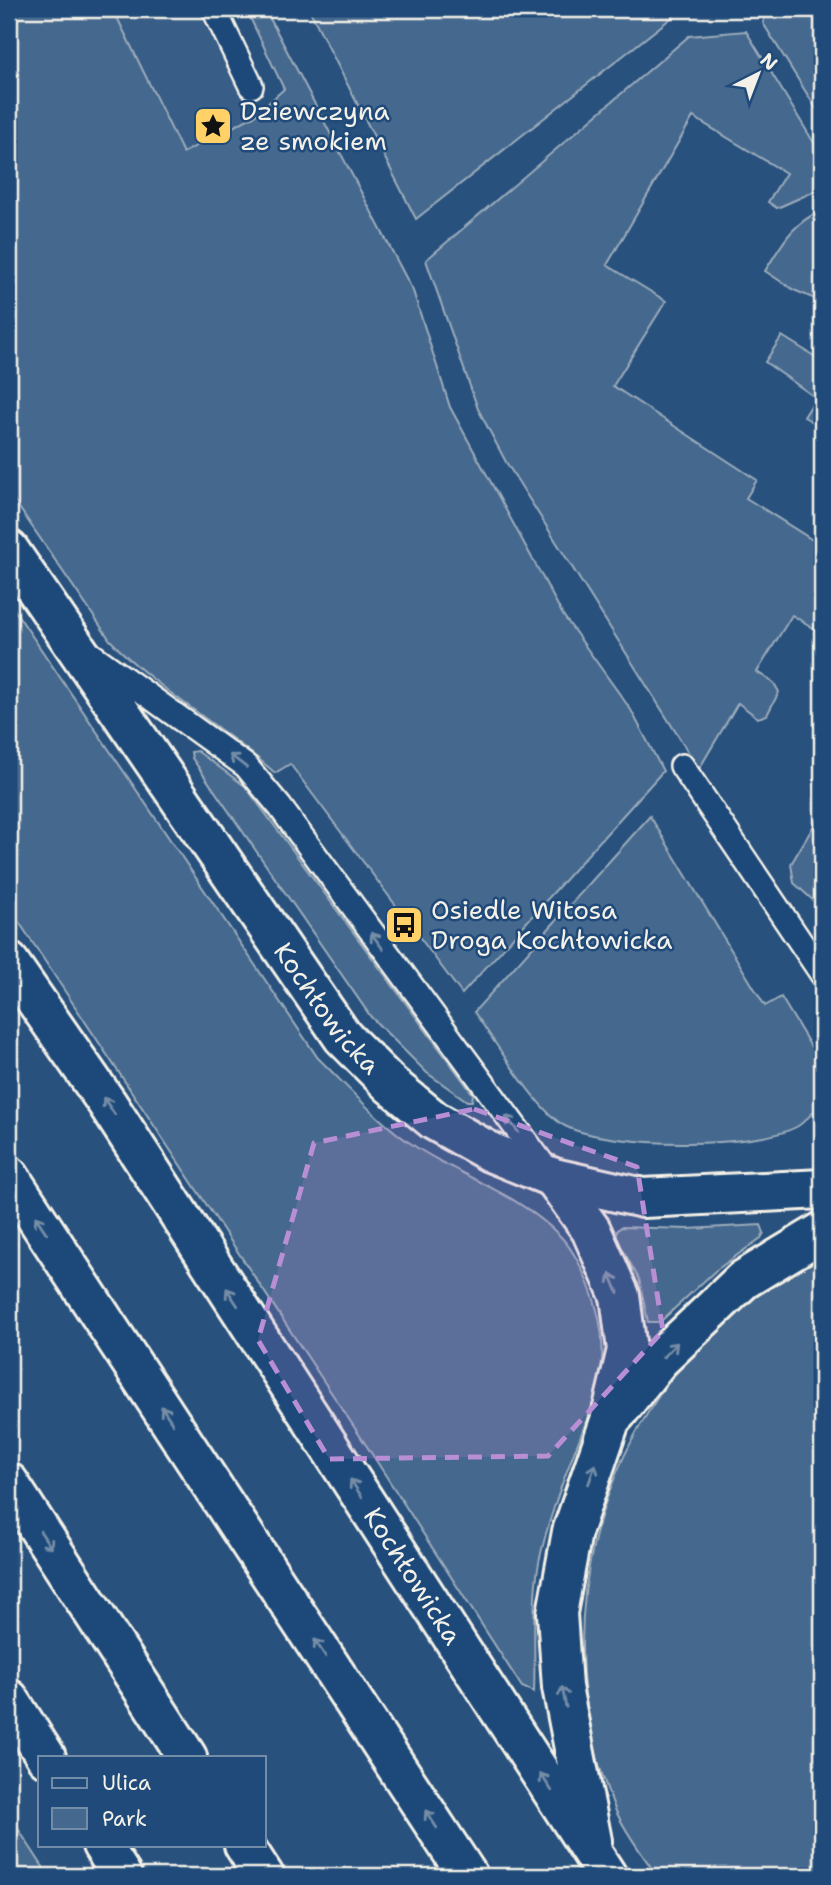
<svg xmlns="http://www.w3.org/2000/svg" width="831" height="1885" font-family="'Shantell Sans',sans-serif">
  <rect width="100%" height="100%" fill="#28517e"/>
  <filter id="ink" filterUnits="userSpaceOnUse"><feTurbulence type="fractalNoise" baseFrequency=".0143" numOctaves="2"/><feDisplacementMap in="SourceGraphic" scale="14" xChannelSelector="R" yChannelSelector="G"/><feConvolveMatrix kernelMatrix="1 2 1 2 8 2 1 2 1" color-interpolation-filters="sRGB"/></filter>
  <g filter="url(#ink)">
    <polygon fill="#375d86" points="113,9 202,9 254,116 183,153"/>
    <g fill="#45688e" stroke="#9cacbb" stroke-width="2">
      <path d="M9 9H113L183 153 254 116 284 89 246 9H265L413 291 450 407 563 615 631 710 663 771 462 994 290 764 275 773C223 726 158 691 110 640L9 493Z"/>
      <polygon points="309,9 697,9 680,11 416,219"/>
      <polygon points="767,9 822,9 822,118 763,23"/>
      <polygon points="746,31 822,156 822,188 777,208 768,202 786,173 693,117 607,265 666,301 613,386 757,480 746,498 822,546 822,633 792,615 757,672 774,683 779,692 767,715 758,718 738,703 699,769 506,462 478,409 426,260 689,36"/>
      <path d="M822 210V302L794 290 765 271C783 243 790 225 822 210Z"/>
      <polygon points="782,336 822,361 822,427 804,417 816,398 765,362"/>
      <path d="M9 602 318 1058C349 1088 379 1123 416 1147 462 1177 521 1195 560 1236 573 1249 582 1268 589 1286 618 1356 595 1398 570 1463 559 1491 549 1521 542 1549 530 1593 536 1646 534 1692L522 1687 368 1448 9 907Z"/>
      <polygon points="197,751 245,786 473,1094 472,1101 467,1101 427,1073 371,1017 192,758 191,752"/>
      <polygon points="822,812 822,903 817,904 794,883 791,864"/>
      <path d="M650 816 765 1006 781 997 822 1065 821 1104C814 1111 806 1121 798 1126 756 1150 610 1147 567 1127 539 1115 493 1038 474 1012Z"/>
      <polygon points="761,1225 764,1233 761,1238 715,1271 660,1322 648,1322 639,1279 617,1239 617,1231 621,1227 688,1229"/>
      <path d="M822 1257V1876H657C643 1855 625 1832 615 1809 542 1637 593 1425 741 1308 766 1288 795 1273 822 1257Z"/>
      <polygon points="9,1815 49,1876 9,1876"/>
    </g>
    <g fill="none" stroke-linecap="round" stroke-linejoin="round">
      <defs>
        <g id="lane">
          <polyline points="214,9 251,86"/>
          <polyline points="92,655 246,766 280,807 547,1170"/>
          <polyline points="682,766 822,974"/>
        </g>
        <g id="secondary">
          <path id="s1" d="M9 550 343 1037 391 1085 435 1121 490 1152 554 1178 643 1198 822 1189"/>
          <path id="s2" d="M9 962 107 1103 607 1876"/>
          <polyline points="554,1178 591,1230 620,1296 627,1350 610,1421 572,1532 557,1613 562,1687 592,1841"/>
          <polyline points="616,1414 659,1360 743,1280 822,1232"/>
          <polyline points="9,1699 46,1757"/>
          <polyline points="102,1845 122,1876"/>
        </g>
        <g id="highway">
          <polyline points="9,1176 468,1876"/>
          <polyline points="9,1483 187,1757"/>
          <polyline points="244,1845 264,1876"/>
        </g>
      </defs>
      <use href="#lane" stroke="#f4f1e8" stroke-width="28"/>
      <use href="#secondary" stroke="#f4f1e8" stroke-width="44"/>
      <use href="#highway" stroke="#f4f1e8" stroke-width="44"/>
      <use href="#lane" stroke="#1f4a7a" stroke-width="23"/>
      <use href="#secondary" stroke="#1f4a7a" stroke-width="38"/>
      <use href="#highway" stroke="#1f4a7a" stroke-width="38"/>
    </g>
    <defs><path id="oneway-shaft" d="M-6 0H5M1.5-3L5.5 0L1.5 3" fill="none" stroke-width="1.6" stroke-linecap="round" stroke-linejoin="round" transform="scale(1.75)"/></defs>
    <g stroke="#748da6">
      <use href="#oneway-shaft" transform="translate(238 761) rotate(-143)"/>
      <use href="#oneway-shaft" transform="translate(377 941) rotate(-126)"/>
      <use href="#oneway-shaft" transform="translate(109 1106) rotate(-124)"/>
      <use href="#oneway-shaft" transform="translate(512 1124) rotate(-128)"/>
      <use href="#oneway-shaft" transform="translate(41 1225) rotate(-123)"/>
      <use href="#oneway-shaft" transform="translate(614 1283) rotate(-113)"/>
      <use href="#oneway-shaft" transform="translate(232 1297) rotate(-123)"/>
      <use href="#oneway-shaft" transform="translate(670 1350) rotate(-45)"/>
      <use href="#oneway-shaft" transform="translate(167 1415) rotate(-123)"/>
      <use href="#oneway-shaft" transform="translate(592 1474) rotate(-71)"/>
      <use href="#oneway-shaft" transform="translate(356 1488) rotate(-123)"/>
      <use href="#oneway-shaft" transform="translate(46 1540) rotate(57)"/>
      <use href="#oneway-shaft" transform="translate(320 1648) rotate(-123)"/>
      <use href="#oneway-shaft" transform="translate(564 1697) rotate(-101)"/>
      <use href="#oneway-shaft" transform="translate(546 1782) rotate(-123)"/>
      <use href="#oneway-shaft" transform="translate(431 1819) rotate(-123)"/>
    </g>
  </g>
  <path fill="#b88ed4" fill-opacity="0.2" stroke="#b88ed4" stroke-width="5" stroke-dasharray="14 9" stroke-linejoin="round" d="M474 1109 637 1167 663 1331 548 1456 329 1459 258 1340 314 1143Z"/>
  <defs>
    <symbol id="sight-square" viewBox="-11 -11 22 22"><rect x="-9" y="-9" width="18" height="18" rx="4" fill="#ffd166" stroke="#1f4a7a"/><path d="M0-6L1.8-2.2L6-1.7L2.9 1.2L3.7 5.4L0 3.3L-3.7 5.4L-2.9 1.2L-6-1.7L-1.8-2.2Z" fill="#111"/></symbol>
    <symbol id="bus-square" viewBox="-11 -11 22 22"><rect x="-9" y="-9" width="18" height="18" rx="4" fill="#ffd166" stroke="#1f4a7a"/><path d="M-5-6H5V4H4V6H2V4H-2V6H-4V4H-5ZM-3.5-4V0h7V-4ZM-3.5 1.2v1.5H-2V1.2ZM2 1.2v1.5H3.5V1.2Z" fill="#111"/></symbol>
  </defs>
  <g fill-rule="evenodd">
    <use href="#sight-square" x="191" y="104" width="44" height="44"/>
    <use href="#bus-square" x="382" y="903" width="44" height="44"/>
  </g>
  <g text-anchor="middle" stroke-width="5" stroke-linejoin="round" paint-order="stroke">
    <g font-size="26" fill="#f4f1e8" stroke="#1f4a7a" text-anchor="start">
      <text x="240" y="120">Dziewczyna<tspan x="240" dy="30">ze smokiem</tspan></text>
      <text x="431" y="919">Osiedle Witosa<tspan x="431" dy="30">Droga Kochłowicka</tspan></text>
    </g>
    <g font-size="26" fill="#f4f1e8" stroke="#1f4a7a">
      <text dy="9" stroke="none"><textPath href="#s1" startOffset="558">Kochłowicka</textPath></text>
      <text dy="9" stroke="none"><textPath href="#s2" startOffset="735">Kochłowicka</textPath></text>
    </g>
  </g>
  <rect width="831" height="1885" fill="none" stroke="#1f4a7a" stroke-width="35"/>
  <rect x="18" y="18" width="796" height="1850" fill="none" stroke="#f4f1e8" stroke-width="2.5" filter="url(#ink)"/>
  <rect x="38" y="1756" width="228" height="91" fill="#1f4a7a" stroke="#748da6" stroke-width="2"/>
  <rect x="52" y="1778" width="35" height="10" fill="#1f4a7a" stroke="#748da6" stroke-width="2"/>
  <text x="102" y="1790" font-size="21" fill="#f4f1e8">Ulica</text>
  <rect x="52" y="1808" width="35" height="21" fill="#45688e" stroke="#748da6" stroke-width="2"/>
  <text x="102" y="1826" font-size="21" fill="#f4f1e8">Park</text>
  <g transform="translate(758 74) rotate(42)" stroke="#1f4a7a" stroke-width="5" paint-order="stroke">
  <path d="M0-5L12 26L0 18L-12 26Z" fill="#f4f1e8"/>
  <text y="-10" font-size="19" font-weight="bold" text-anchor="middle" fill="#f4f1e8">N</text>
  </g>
</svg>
